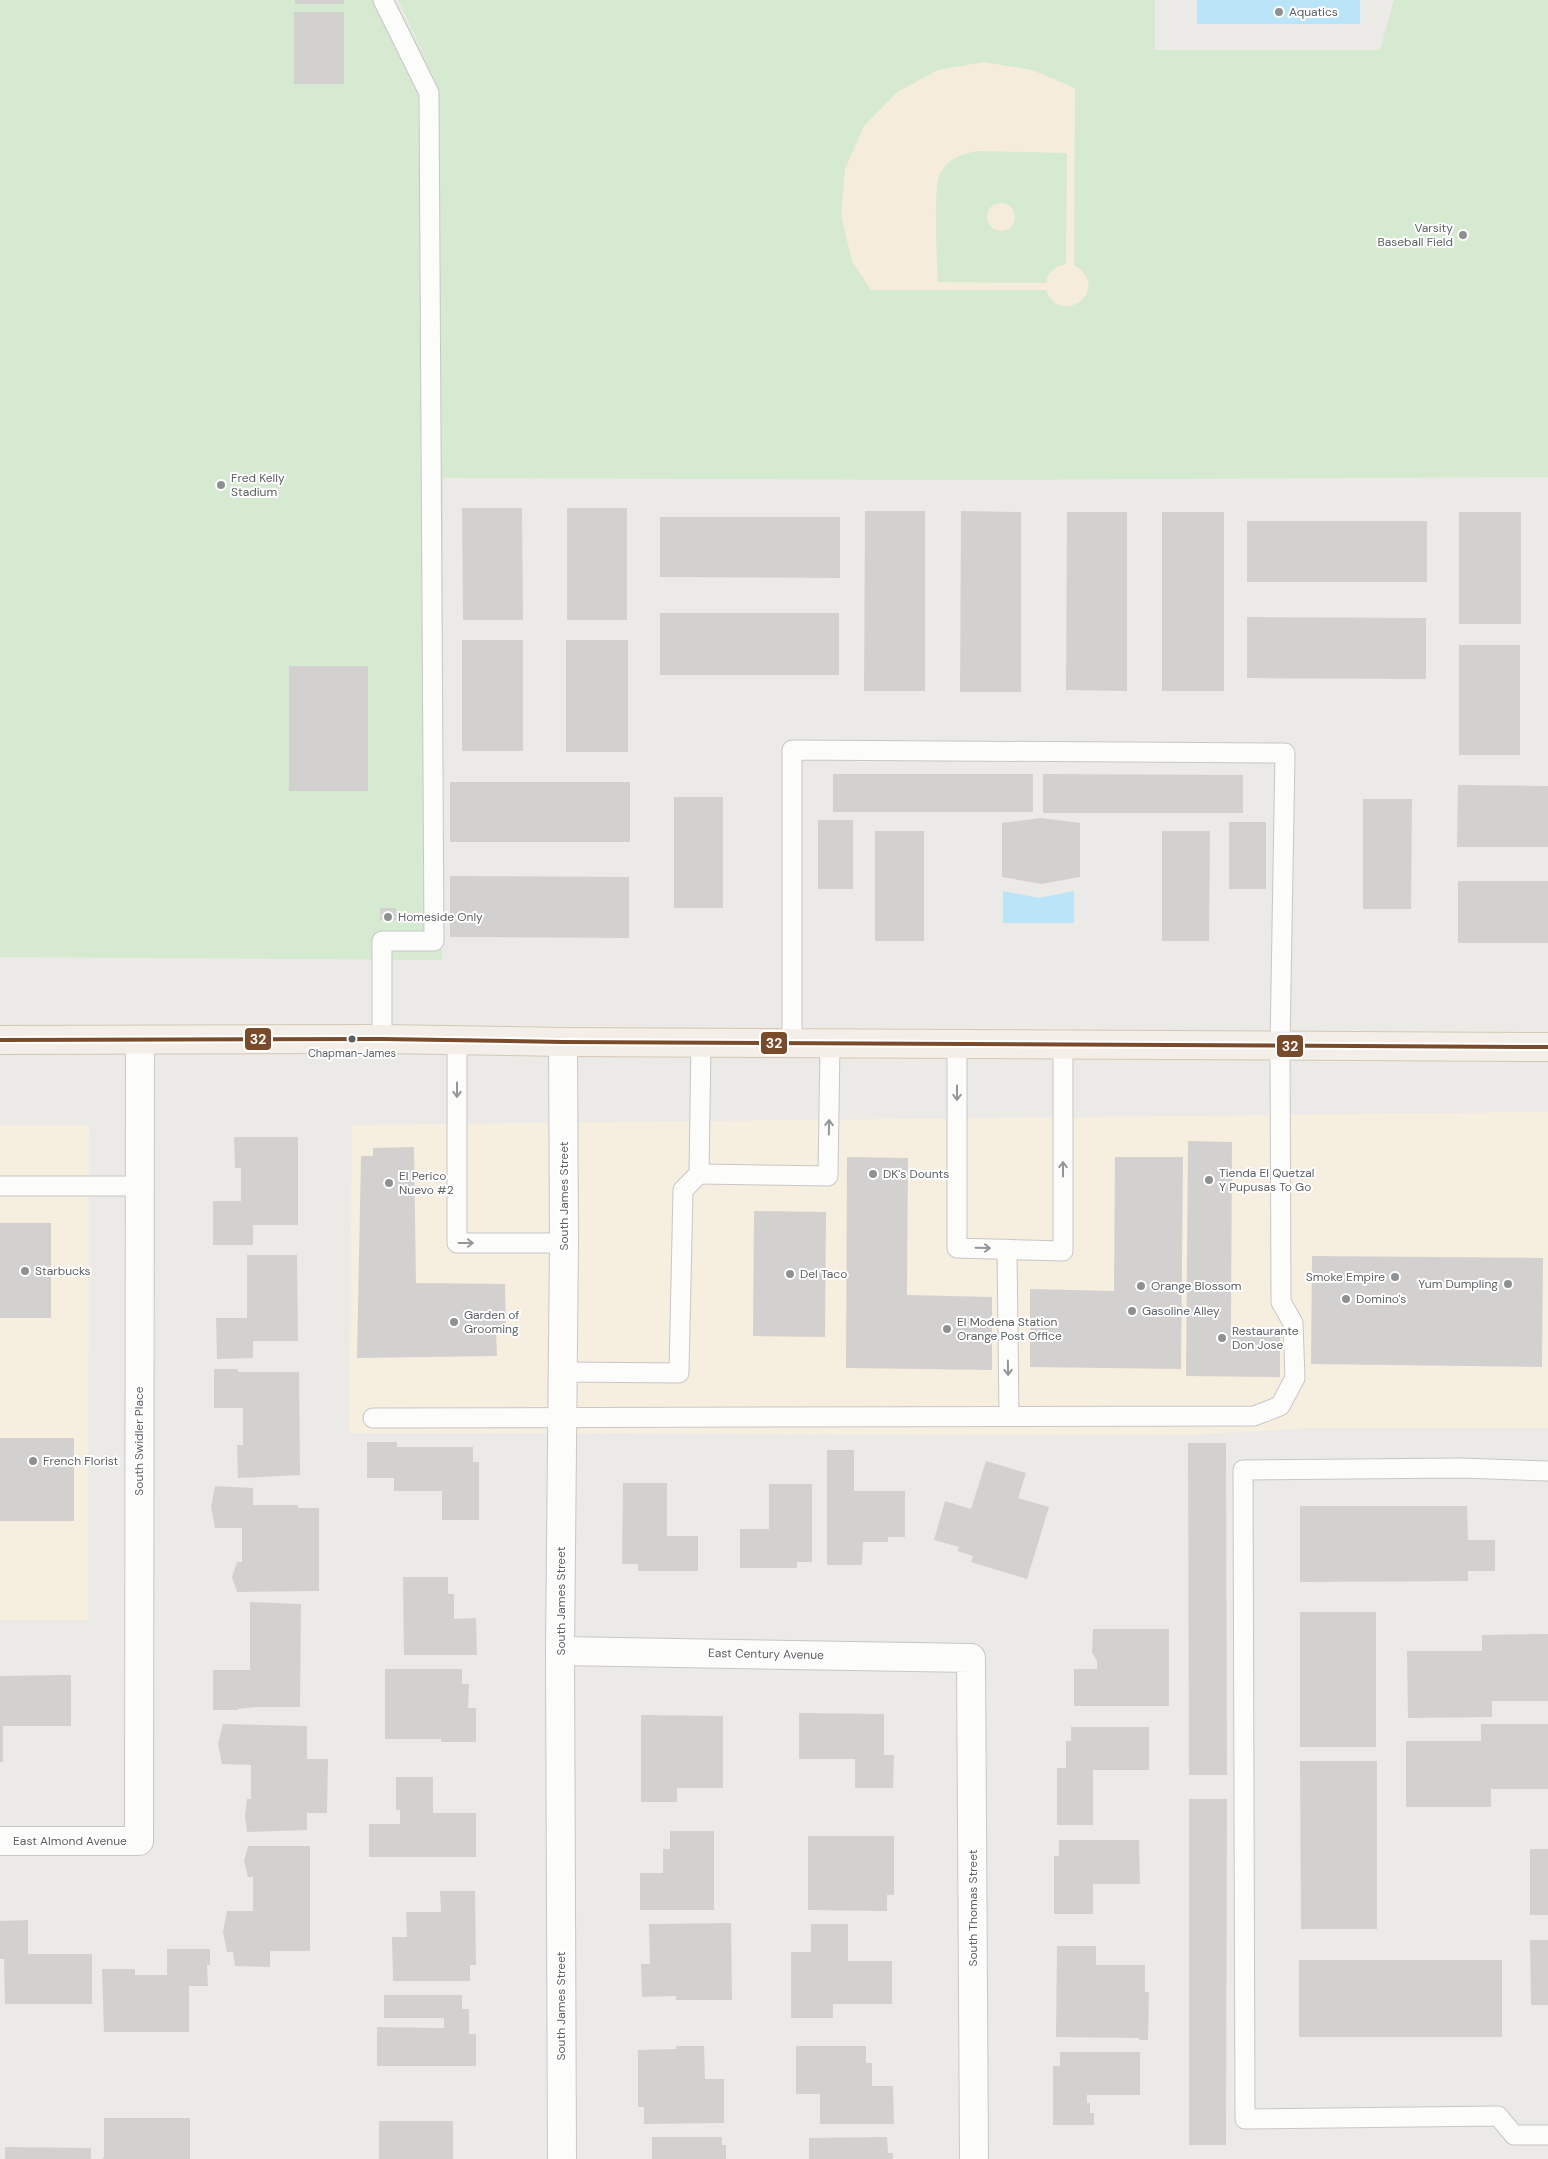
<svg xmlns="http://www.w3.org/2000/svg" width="1548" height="2159" font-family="'DM Sans',sans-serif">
  <rect width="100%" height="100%" fill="#eceae7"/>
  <g fill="#f6eedf">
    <polygon points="1548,1112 1548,1428 1312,1428 1185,1435 349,1433 352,1125"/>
    <polygon points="0,1125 89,1125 88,1620 0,1620"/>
  </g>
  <polygon fill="#d6e9d1" points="0,0 395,0 430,66 398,0 1155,0 1155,50 1380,50 1394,0 1548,0 1548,477 983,480 443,478 442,960 0,957"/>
  <g fill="#f5ecdb" fill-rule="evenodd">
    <path d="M984 62 1032 70 1075 88 1074 265C1114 289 1060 329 1046 290H871L852 261 841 215 845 169 864 126 897 92 938 70ZM978 151 1067 153 1066 264C1055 266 1048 272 1046 283L938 282C937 262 933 187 940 174 949 158 961 154 978 151Z"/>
    <circle cx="1001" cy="217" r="14"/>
  </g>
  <g fill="#bae5f8">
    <rect x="1197" y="0" width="163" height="24"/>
    <polygon points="1003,891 1039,898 1074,891 1074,923 1003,923"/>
  </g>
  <g fill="#d3d1cf">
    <rect x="295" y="0" width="49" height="4"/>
    <rect x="294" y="12" width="50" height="72"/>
    <polygon points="462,508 522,508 523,620 463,620"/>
    <rect x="567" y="508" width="60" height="112"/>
    <polygon points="865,511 925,511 925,691 864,691"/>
    <polygon points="961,511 1021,512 1021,692 960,692"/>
    <polygon points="1067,512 1127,512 1127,691 1066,690"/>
    <rect x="1162" y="512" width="62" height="179"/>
    <rect x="1459" y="512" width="62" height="112"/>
    <polygon points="660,517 840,517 840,578 660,577"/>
    <rect x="1247" y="521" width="180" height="61"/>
    <rect x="660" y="613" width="179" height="62"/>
    <polygon points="1247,617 1426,618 1426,679 1247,678"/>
    <rect x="462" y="640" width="61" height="111"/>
    <rect x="566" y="640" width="62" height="112"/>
    <rect x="1459" y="645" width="61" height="110"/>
    <rect x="289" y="666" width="79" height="125"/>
    <rect x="833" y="774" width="200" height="38"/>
    <polygon points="1043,774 1243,775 1243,813 1043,813"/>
    <rect x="450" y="782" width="180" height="60"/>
    <polygon points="1458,785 1548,786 1548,847 1457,847"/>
    <rect x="674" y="797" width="49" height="111"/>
    <polygon points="1363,799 1412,799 1411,909 1363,909"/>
    <polygon points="1041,818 1080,823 1080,877 1041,884 1002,877 1002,823"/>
    <rect x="818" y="820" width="35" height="69"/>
    <rect x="1229" y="822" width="37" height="67"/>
    <rect x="875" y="831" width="49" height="110"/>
    <polygon points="1162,831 1210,831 1209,941 1162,941"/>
    <polygon points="450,876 629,877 629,938 450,937"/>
    <rect x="1458" y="881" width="90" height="62"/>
    <rect x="380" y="908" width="16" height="12"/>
    <polygon points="234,1137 298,1137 298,1225 253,1225 253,1245 213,1245 213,1201 241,1201 241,1168 235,1168"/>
    <polygon points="1188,1141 1232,1142 1231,1329 1280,1330 1280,1377 1186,1376"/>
    <polygon points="414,1147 416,1283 505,1284 506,1329 496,1329 497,1356 357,1358 361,1156 373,1156 373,1148"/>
    <polygon points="847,1157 908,1158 907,1295 992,1297 992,1370 846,1368"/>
    <polygon points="1115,1157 1183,1157 1181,1369 1030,1367 1030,1289 1114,1291"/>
    <polygon points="754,1211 826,1212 825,1337 753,1336"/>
    <rect x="0" y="1223" width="51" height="95"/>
    <polygon points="247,1255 297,1255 298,1341 253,1341 253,1358 217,1359 216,1318 247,1318"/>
    <polygon points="1312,1256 1543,1258 1542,1367 1311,1364"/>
    <polygon points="214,1369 238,1369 238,1372 299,1372 300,1475 238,1478 237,1445 243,1445 243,1408 214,1408"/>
    <rect x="0" y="1438" width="74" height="83"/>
    <polygon points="367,1442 397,1442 397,1447 473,1447 473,1462 479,1462 479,1520 442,1520 442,1491 394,1491 394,1478 367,1478"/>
    <polygon points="1188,1443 1226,1443 1227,1775 1189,1775"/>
    <polygon points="827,1450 854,1450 854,1491 905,1491 905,1537 888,1537 888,1542 863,1542 862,1565 827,1565"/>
    <polygon points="986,1461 1026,1473 1018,1498 1049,1507 1027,1579 971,1562 973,1556 957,1551 959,1547 934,1540 945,1501 971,1509"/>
    <polygon points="623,1483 667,1483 667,1536 698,1536 698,1571 638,1571 638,1564 622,1564"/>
    <polygon points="769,1484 812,1484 812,1562 797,1562 797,1568 740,1568 740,1529 769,1529"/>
    <polygon points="215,1486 253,1488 253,1505 298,1505 298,1508 319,1508 319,1591 237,1592 232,1577 237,1562 242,1562 242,1528 215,1528 211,1507"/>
    <polygon points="1300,1506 1467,1506 1468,1540 1495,1540 1495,1571 1468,1571 1468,1581 1300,1582"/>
    <polygon points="403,1577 448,1577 448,1594 454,1594 454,1619 476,1618 477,1655 404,1655"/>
    <polygon points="250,1602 301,1604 300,1707 256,1707 238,1709 238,1710 213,1710 213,1670 250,1670"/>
    <rect x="1300" y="1612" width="76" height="135"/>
    <polygon points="1093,1629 1169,1629 1169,1706 1074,1706 1074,1669 1097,1669 1097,1661 1092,1652"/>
    <polygon points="1548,1634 1548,1701 1492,1701 1492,1717 1408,1718 1407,1651 1482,1651 1482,1635"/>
    <polygon points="385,1669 462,1669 462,1684 469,1684 468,1708 476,1708 476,1742 441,1742 441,1739 385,1739"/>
    <polygon points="62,1675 71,1675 71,1726 3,1726 3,1762 0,1762 0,1676"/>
    <polygon points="799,1713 884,1714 884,1755 894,1755 893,1788 855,1788 855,1759 799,1759"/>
    <polygon points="641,1715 723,1716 723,1788 677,1788 677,1802 641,1802"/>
    <polygon points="223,1724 307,1726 307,1759 328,1759 327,1813 307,1813 307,1830 247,1832 245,1816 247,1799 251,1799 251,1765 222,1764 218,1744"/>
    <polygon points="1481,1724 1548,1724 1548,1789 1491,1789 1491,1807 1406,1807 1406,1741 1481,1741"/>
    <polygon points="1071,1727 1149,1727 1149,1770 1093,1770 1093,1825 1057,1825 1057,1768 1066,1768 1066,1741 1071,1741"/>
    <polygon points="1300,1761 1377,1761 1377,1929 1301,1929"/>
    <polygon points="396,1777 433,1777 433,1813 476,1813 476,1857 369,1857 369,1824 400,1824 400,1810 396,1810"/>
    <polygon points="1189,1799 1227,1799 1226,2145 1189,2145"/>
    <polygon points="670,1831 714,1831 714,1910 640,1910 640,1873 663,1873 663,1849 670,1849"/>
    <polygon points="808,1836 894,1836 894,1895 887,1895 887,1911 808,1910"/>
    <polygon points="1059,1840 1139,1840 1140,1884 1093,1884 1093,1914 1054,1914 1054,1856 1059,1856"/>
    <polygon points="248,1846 310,1846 310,1951 270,1951 270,1967 235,1966 233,1952 227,1952 223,1932 227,1911 253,1911 253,1877 248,1877 244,1861"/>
    <rect x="1530" y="1849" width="18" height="66"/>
    <polygon points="440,1891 475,1891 476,1965 470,1965 470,1981 393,1981 392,1937 407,1937 406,1912 441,1912"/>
    <polygon points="28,1920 28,1954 92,1954 92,2004 5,2004 4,1959 0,1959 0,1921"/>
    <polygon points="731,1923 732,2000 676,2000 676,1996 642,1997 641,1964 650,1964 649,1924"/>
    <polygon points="811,1924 848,1924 848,1961 892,1961 892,2004 833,2004 833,2018 791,2018 791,1952 811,1952"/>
    <polygon points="1530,1940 1548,1940 1548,2005 1531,2005"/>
    <polygon points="1057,1946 1096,1946 1096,1965 1145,1965 1145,1992 1149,1992 1148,2040 1139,2040 1139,2038 1056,2037"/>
    <polygon points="167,1949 210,1949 210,1965 207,1965 208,1986 189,1986 189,2032 104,2032 102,1969 135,1969 135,1975 167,1975"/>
    <rect x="1299" y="1960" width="203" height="77"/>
    <polygon points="384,1995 462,1995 462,2009 469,2009 469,2034 476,2034 476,2066 377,2066 377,2027 444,2028 444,2018 384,2018"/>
    <polygon points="676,2046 704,2046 705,2079 724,2079 724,2123 644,2124 644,2107 638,2107 638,2050 676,2049"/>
    <polygon points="796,2046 866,2046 866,2063 872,2063 872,2086 893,2086 894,2124 820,2124 820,2094 796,2094"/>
    <polygon points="1060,2052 1140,2052 1140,2095 1087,2095 1087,2103 1090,2103 1090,2113 1094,2113 1094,2125 1053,2125 1053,2066 1060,2066"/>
    <polygon points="104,2118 190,2118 190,2159 102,2159 104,2157"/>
    <rect x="379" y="2121" width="74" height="38"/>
    <polygon points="652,2137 722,2137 722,2145 726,2145 726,2159 652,2159"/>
    <polygon points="887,2137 888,2153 893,2153 893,2159 809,2159 809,2138"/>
    <polygon points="5,2147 91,2148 91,2159 5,2159"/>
  </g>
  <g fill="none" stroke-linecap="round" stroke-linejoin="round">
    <defs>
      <g id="service">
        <polyline points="382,1039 382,941 434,941 429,93 383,0"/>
        <polyline points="457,1041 457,1243 564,1243"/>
        <polyline points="957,1044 957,1248 1063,1251 1063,1045"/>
        <polyline points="699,1174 828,1176 830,1044"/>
        <polyline points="0,1186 139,1186"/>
        <polyline points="1007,1249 1009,1416"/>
        <polyline points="563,1372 679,1373 683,1190 699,1174 701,1043"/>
        <polyline points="373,1418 1254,1416 1280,1406 1295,1378 1293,1323 1281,1302 1280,1045 1285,753 792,750 792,1044"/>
        <polyline points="1548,1471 1461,1468 1243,1470 1245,2119 1498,2116 1514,2135 1548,2135"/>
      </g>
      <g id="minor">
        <polyline points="560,1651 971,1658 974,2159"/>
        <polyline points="0,1841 139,1841 140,1040"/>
        <polyline points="562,2159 560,1651 564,1243 563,1042"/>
      </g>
      <polyline id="primary" points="0,1040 382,1039 563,1042 1548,1047"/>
    </defs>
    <use href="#service" stroke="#c8c7c8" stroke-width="21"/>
    <use href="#minor" stroke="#c8c7c8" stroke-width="30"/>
    <use href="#primary" stroke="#d5c8b3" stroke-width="30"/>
    <use href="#service" stroke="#fcfcfb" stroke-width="19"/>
    <use href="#minor" stroke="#fcfcfb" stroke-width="28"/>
    <use href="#primary" stroke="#f3efe8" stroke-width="28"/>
    <defs>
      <polyline id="bus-1" points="0,1040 382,1039 563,1042 1548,1047"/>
    </defs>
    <use href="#bus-1" stroke="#fff" stroke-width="8"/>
    <use href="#bus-1" stroke="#7a4b2a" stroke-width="4"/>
  </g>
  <defs><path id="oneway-shaft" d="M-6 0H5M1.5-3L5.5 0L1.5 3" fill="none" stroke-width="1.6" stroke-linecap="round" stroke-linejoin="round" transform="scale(1.25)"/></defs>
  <g stroke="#94979a">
    <use href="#oneway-shaft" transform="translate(457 1090) rotate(90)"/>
    <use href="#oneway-shaft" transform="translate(957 1093) rotate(90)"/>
    <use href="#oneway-shaft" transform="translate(829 1127) rotate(-89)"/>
    <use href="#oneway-shaft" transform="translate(1063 1169) rotate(-90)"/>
    <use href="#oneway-shaft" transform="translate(466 1243)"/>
    <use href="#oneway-shaft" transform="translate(983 1248) rotate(1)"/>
    <use href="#oneway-shaft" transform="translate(1008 1368) rotate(89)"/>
  </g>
  <g fill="#8e9192" stroke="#fff" stroke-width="2">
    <circle cx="1279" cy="12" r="5"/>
    <circle cx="1463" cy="235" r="5"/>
    <circle cx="221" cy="485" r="5"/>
    <circle cx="388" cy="917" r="5"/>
    <circle cx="873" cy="1174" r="5"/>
    <circle cx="1209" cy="1180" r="5"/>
    <circle cx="389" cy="1183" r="5"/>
    <circle cx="25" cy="1271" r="5"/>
    <circle cx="790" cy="1274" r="5"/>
    <circle cx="1395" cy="1277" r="5"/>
    <circle cx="1508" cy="1284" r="5"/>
    <circle cx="1141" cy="1286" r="5"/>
    <circle cx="1346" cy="1299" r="5"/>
    <circle cx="1132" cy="1311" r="5"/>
    <circle cx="454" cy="1322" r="5"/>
    <circle cx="947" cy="1329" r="5"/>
    <circle cx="1222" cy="1338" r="5"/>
    <circle cx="33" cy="1461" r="5"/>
  </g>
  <circle fill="#5c6165" stroke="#fff" stroke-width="2" cx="352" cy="1039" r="4.5"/>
  <g text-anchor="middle" stroke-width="4" stroke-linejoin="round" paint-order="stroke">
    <g font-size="11" fill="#5c6165" stroke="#fff">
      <text x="352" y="1057">Chapman-James</text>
    </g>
    <g font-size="12" fill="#5c6165" stroke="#fff" text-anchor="start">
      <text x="1289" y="16">Aquatics</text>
      <text x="1453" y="232" text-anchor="end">Varsity<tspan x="1453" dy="14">Baseball Field</tspan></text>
      <text x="231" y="482">Fred Kelly<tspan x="231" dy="14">Stadium</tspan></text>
      <text x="398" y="921">Homeside Only</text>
      <text x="1219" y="1177">Tienda El Quetzal<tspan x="1219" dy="14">Y Pupusas To Go</tspan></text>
      <text x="883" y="1178">DK's Dounts</text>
      <text x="399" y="1180">El Perico<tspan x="399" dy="14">Nuevo #2</tspan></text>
      <text x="35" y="1275">Starbucks</text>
      <text x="800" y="1278">Del Taco</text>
      <text x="1385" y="1281" text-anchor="end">Smoke Empire</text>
      <text x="1498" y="1288" text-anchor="end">Yum Dumpling</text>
      <text x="1151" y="1290">Orange Blossom</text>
      <text x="1356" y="1303">Domino's</text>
      <text x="1142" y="1315">Gasoline Alley</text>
      <text x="464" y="1319">Garden of<tspan x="464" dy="14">Grooming</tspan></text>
      <text x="957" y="1326">El Modena Station<tspan x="957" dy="14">Orange Post Office</tspan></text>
      <text x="1232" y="1335">Restaurante<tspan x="1232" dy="14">Don Jose</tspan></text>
      <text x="43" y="1465">French Florist</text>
    </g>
    <g font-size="12" fill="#5c6165" stroke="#fff">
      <text transform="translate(564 1196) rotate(-90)" y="4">South James Street</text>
      <text transform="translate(139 1441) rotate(-90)" y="4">South Swidler Place</text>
      <text transform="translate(561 1601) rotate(-90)" y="4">South James Street</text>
      <text transform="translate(766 1654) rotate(1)" y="4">East Century Avenue</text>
      <text x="70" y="1845">East Almond Avenue</text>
      <text transform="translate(973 1908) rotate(-90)" y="4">South Thomas Street</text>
      <text transform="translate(561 2006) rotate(-90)" y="4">South James Street</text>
    </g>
  </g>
  <g stroke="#fff" stroke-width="2">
    <rect x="244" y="1027" width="28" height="24" rx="5" fill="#7a4b2a"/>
    <rect x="760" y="1031" width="28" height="24" rx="5" fill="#7a4b2a"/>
    <rect x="1276" y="1034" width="28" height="24" rx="5" fill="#7a4b2a"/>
  </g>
  <g font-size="14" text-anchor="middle" font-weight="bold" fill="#fff">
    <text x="258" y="1044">32</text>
    <text x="774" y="1048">32</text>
    <text x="1290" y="1051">32</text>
  </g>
</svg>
